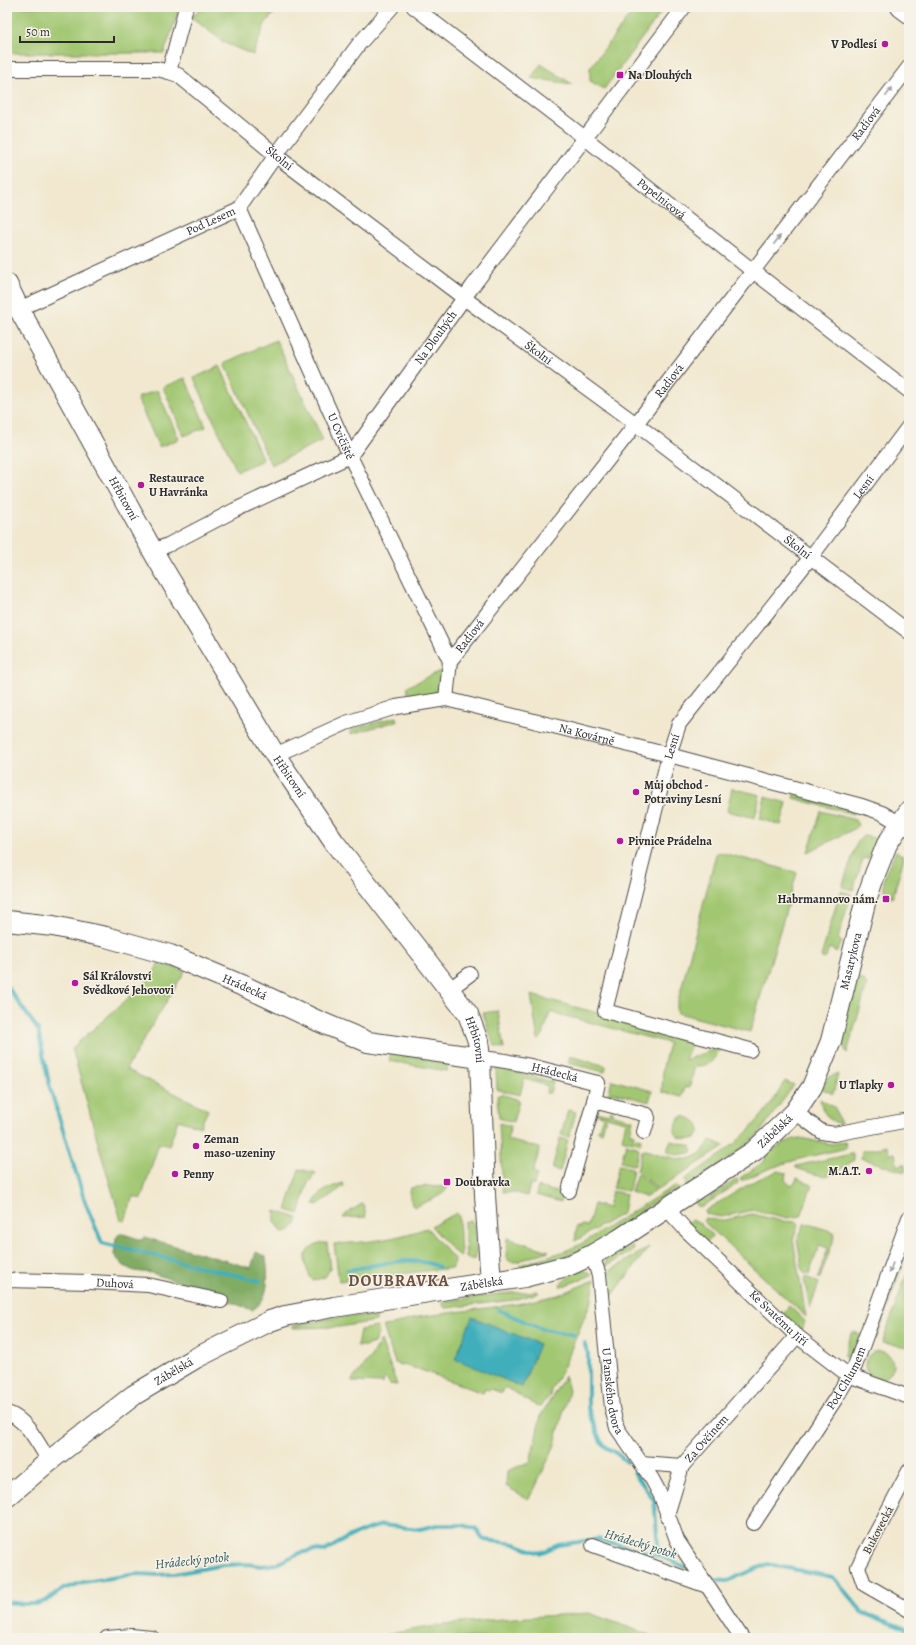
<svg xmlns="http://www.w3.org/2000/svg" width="916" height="1645" font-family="Alegreya,serif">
  <rect width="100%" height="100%" fill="#f7f3e8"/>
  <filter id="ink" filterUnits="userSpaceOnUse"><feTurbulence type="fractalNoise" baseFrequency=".025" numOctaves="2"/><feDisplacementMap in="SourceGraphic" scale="8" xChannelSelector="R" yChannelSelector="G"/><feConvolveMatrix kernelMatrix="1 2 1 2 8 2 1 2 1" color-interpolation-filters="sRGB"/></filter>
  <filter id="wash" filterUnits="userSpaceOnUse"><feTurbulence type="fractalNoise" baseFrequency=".012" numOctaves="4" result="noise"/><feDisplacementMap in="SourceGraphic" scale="16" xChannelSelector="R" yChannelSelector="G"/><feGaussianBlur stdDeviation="0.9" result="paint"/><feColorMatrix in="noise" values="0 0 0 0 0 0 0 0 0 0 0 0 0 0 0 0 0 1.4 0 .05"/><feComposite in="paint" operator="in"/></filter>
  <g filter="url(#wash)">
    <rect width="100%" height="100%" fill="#f1e8cf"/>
    <g fill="#a2c772" stroke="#66794e">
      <polygon points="7,7 175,7 178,13 164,53 7,53"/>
      <polygon points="205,7 279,7 265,24 253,55 225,43 191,17"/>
      <polygon points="636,7 665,7 604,89 590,81 590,68"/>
      <polygon points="541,64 572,84 531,78"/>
      <polygon points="276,340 323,440 271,465 225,363"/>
      <polygon points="220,366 263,460 237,471 194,378"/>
      <polygon points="185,378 206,427 184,436 163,387"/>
      <polygon points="157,390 179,439 159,447 137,398"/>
      <path d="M440 671C442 680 438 693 429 698 424 700 415 701 410 702L407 687Z"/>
      <polygon points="396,717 397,721 351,734 350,730"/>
      <polygon points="732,788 760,795 755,818 727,811"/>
      <polygon points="794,794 854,810 853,814 793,798"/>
      <polygon points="765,797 787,803 781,825 760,819"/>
      <polygon points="821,811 855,820 858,825 856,828 808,852"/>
      <polygon points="863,836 870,837 878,840 869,858 863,859 853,890 842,887 857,843"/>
      <polygon points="896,851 904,857 893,897 891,898 884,896 884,877"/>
      <polygon points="719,852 795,872 797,873 750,1032 678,1013 676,1009 716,854"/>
      <polygon points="842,891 851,894 838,939 842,942 837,952 829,948 826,958 823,959 821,957 840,892"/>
      <polygon points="159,962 185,971 126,1069 208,1110 200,1127 178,1120 169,1146 159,1143 141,1199 133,1196 125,1221 121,1220 101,1154 72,1048 152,977"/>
      <polygon points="857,979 864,980 867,985 847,1053 842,1043 849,995"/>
      <path d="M531 995 693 1039 685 1060 721 1047C713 1061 712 1066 695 1066L689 1088 685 1087 682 1097 662 1092 663 1067 669 1043 550 1012 543 1035 538 1041Z"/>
      <polygon points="498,1011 504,1049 495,1046 493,1043 483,1013"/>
      <polygon points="391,1051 448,1062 447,1071 389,1061"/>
      <polygon points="570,1056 606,1066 605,1072 568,1063"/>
      <polygon points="496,1067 553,1082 550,1093 546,1093 548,1086 524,1079 520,1095 499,1090 497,1089"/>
      <polygon points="838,1074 833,1094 822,1089 828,1077"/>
      <polygon points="612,1080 652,1091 649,1102 612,1092 609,1100 607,1100"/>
      <path d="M785 1081 794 1085 758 1135 740 1150 686 1188 685 1179C730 1150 758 1129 785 1081Z"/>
      <polygon points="501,1094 519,1100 513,1122 499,1118 497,1096"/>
      <path d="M820 1099 835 1108 841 1124C828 1121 822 1112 820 1099Z"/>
      <polygon points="568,1110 576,1112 569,1137 561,1135"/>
      <polygon points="611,1110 613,1111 613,1115 633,1120 630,1133 634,1134 633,1137 641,1139 640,1144 622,1139 626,1122 606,1117 602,1132 598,1131 603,1116 595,1114 596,1112 609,1115"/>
      <path d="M683 1116C692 1119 701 1121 699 1133 694 1142 687 1139 678 1137L677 1134 674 1133 679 1117 682 1118Z"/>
      <polygon points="499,1123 511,1126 507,1140 540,1148 533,1173 537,1174 534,1185 530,1185 527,1196 513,1192 503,1192"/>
      <polygon points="560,1138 568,1140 560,1171 552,1169"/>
      <path d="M800 1138 831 1144 845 1142 847 1148C811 1156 776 1163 744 1180H741L740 1178 765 1161V1156C776 1147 786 1140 800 1138Z"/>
      <path d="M710 1140 723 1145 724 1147 658 1189 637 1171 642 1151 645 1150C671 1157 695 1171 710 1140Z"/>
      <polygon points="672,1141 691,1146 692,1151 690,1153 676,1155 667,1152 670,1142"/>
      <polygon points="626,1144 637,1147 639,1150 635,1164 633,1165 621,1162"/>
      <polygon points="888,1146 889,1154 895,1153 897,1166 904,1164 906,1171 904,1172 861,1158 862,1151"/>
      <path d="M851 1154H853L854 1160C825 1180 829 1179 796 1168V1166Z"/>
      <polygon points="619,1165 632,1168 633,1170 629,1190 627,1191 613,1188"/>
      <polygon points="299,1169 316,1173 308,1183 299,1214 286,1210"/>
      <polygon points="778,1171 786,1173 785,1180 790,1185 795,1183 797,1178 812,1185 801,1216 788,1218 753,1210 721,1217 706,1214 705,1211 754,1181"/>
      <polygon points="637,1173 657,1190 646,1197 633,1193 631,1192"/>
      <polygon points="737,1179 738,1183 700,1208 699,1208 694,1201 700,1197 705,1200"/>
      <path d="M343 1183 344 1186 320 1203 317 1205 314 1204C318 1191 331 1187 343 1183Z"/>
      <path d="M427 1186 446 1187H447V1189C440 1198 425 1202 414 1207L412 1205 409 1191 410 1188Z"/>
      <polygon points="674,1186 682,1191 677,1194 672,1191 638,1213 638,1218 600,1242 558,1259 520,1269 520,1265 565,1251 581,1244"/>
      <polygon points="538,1187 563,1194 561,1202 536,1195"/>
      <polygon points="612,1191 626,1194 623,1213 575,1241 577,1226 581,1227 581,1225 588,1226 594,1204 608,1208"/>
      <polygon points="362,1204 364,1205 366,1217 343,1218 346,1214"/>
      <path d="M275 1211 298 1218C296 1227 291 1232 282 1232L275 1221Z"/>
      <polygon points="457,1213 459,1217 461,1256 459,1257 431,1226"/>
      <polygon points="752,1214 781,1221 797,1222 798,1225 793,1239 806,1317 703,1221 705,1218 721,1221"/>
      <polygon points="471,1220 475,1228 476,1259 468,1259 466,1256 464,1222"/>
      <polygon points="692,1220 698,1222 713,1235 706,1243 686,1224"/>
      <polygon points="805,1223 834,1232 835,1236 820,1278 818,1278 828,1248 819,1245 809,1275 803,1272 797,1240"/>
      <path d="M427 1228 454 1259 455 1263 452 1268 339 1281 334 1244C369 1242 393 1240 427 1228Z"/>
      <polygon points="507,1238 549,1251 516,1262 511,1262 506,1258"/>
      <path d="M320 1243H327L330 1269 325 1277 313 1281C304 1268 299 1249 320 1243Z"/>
      <polygon points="632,1246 634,1250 605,1267 607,1257 621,1248 625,1250"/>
      <polygon points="649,1247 606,1304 605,1274"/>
      <polygon points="901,1260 904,1261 876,1340 873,1339"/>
      <polygon points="909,1267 909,1347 882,1343"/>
      <polygon points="581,1270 589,1272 592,1275 561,1287 560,1284 576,1271"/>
      <polygon points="806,1277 819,1283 810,1308 804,1279"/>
      <polygon points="595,1280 592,1299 564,1366 551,1390 550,1396 540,1406 535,1405 505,1387 502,1393 491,1389 490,1390 485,1389 483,1393 418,1369 395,1363 383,1326 393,1325 418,1317 517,1304 558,1295"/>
      <polygon points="538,1291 538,1293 513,1300 447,1308 444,1307 441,1302 499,1294"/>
      <polygon points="789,1306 805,1321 802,1331 783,1313"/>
      <polygon points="344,1316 376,1316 376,1321 339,1327 293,1328 292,1326"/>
      <polygon points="377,1327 379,1332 374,1343 365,1346 357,1346 360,1330"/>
      <polygon points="852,1332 861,1334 855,1353 846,1358 844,1357"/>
      <polygon points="381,1340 397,1385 390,1384 386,1378 384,1379 383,1383 353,1382 352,1380 370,1358"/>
      <circle cx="879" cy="1365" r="14"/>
      <polygon points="565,1376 569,1391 554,1447 534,1490 528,1499 506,1486 507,1471 530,1462 541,1415"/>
      <path d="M589 1613 658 1638H372C443 1621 516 1618 589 1613Z"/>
    </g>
    <path fill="#81ac64" stroke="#566c48" d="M120 1233 142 1240 144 1237 251 1268 256 1252 266 1257C268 1276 271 1299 252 1310L178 1282 152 1273 134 1271 124 1266 114 1255 116 1238Z"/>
    <polygon fill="#40afbb" stroke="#366d73" points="472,1317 539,1344 522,1387 455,1359"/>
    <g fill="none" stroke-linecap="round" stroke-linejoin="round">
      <g stroke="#40afbb" stroke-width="4">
        <polyline points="7,986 38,1030 50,1088 85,1202 102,1243 260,1281"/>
        <path d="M347 1270C376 1266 412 1254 439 1267"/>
        <polyline points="499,1310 539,1328 574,1335"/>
        <polyline points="584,1343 588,1353 588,1408 601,1442 607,1448 616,1453 627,1462"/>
        <polyline points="634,1472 654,1500 659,1556"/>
        <polyline points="706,1576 713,1580 727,1581 767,1564 833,1577 863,1613 909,1630"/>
        <polyline points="7,1602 23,1604 36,1604 46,1601 63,1589 84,1582 137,1574 156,1575 174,1574 223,1565 247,1564 261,1566 276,1564 300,1553 314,1550 325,1551 349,1537 368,1529 382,1525 420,1529 437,1525 462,1525 475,1528 482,1537 485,1540 516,1544 539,1553 545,1551 558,1545 598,1539 659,1556 691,1569"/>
      </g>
    </g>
  </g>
  <g filter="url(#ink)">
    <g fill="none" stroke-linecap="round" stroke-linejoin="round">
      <defs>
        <g id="street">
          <path id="s1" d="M414 7 585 138 753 271 909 391"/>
          <path id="s2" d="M7 69H157L169 72 178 75 283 161 464 298 636 424 909 632"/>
          <polyline points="169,72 186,7"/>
          <path id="s3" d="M239 208 350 456 450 661"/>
          <path id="s4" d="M19 309 239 208 276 155 359 44 392 7"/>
          <path id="s5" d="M153 551 168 545 235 510 350 456 472 287 684 7"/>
          <path id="s6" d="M446 699 450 661 642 416 909 67"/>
          <path id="s7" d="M275 755 346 723 396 707 446 699 669 755 862 806 882 813 909 829"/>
          <polyline points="450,989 470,974"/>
          <path id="s8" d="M750 1050 605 1011 669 755 679 724 811 557 909 426"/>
          <path id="s9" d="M480 1058C520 1061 560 1074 598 1083L594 1101 647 1115 648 1118 644 1132"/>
          <polyline points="795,1112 822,1132 834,1134 909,1120"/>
          <polyline points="569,1191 594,1101"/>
          <path id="s10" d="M667 1209 685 1229 797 1336 848 1375 909 1397"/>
          <path id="s11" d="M592 1255 599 1275 612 1408 617 1428 652 1479 661 1496 677 1540 742 1638"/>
          <path id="s12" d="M7 1280 90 1282 148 1285 221 1301"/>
          <path d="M7 1413C27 1419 39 1445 49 1461"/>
          <polyline points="641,1463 682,1466"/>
          <polyline points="909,1471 858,1567 864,1584 909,1610"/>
          <path id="s13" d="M667 1515 682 1466 797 1336"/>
          <path id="s14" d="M754 1523 836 1398 855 1366 909 1218"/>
          <polyline points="593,1545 707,1586"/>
          <polyline points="107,1638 131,1636 152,1638"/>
        </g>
        <g id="secondary">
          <polyline points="901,7 909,13"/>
          <path id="s15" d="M7 284 19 309 155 555 275 755 334 842 468 1014 478 1041 480 1058 485 1195 491 1283"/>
          <path id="s16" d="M7 921 53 926 106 937 170 955 248 988 318 1021 368 1042 480 1058"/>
          <path id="s17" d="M7 1497 49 1461 134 1395 196 1358 270 1321 285 1316 334 1307 524 1277 570 1265 592 1255 618 1240 754 1151 795 1112 812 1087 831 1041 865 903 875 874 887 844 909 811"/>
        </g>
      </defs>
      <use href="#street" stroke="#494744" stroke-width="16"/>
      <use href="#secondary" stroke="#494744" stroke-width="22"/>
      <use href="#street" stroke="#fff" stroke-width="14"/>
      <use href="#secondary" stroke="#fff" stroke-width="20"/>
    </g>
    <defs><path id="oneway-solid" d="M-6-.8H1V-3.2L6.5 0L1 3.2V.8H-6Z"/></defs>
    <g fill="#a0a0a0">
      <use href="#oneway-solid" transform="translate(889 92) rotate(-53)"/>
      <use href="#oneway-solid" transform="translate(777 240) rotate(-53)"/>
      <use href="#oneway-solid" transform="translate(891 1268) rotate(110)"/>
    </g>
  </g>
  <g fill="#b5179e" stroke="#f7f3e8" stroke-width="1.5">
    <circle cx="885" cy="44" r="4"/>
    <rect x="616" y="71" width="8" height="8" rx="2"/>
    <circle cx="141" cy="485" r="4"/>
    <circle cx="636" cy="792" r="4"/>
    <circle cx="620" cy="841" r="4"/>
    <rect x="882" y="895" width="8" height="8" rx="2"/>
    <circle cx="75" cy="983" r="4"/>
    <circle cx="891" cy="1085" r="4"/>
    <circle cx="196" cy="1146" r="4"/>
    <circle cx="869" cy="1171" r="4"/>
    <circle cx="175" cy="1174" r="4"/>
    <rect x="443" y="1178" width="8" height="8" rx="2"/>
  </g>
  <g text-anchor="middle" stroke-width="3" stroke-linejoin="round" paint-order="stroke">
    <g font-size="12" font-weight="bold" fill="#2b2b2b" stroke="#f7f3e8" text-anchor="start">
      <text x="877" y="48" text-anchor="end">V Podlesí</text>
      <text x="628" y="79">Na Dlouhých</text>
      <text x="149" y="482">Restaurace<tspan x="149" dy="14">U Havránka</tspan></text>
      <text x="644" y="789">Můj obchod -<tspan x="644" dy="14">Potraviny Lesní</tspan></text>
      <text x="628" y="845">Pivnice Prádelna</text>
      <text x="878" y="903" text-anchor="end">Habrmannovo nám.</text>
      <text x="83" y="980">Sál Království<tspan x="83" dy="14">Svědkové Jehovovi</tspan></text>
      <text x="883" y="1089" text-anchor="end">U Tlapky</text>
      <text x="204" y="1143">Zeman<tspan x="204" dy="14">maso-uzeniny</tspan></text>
      <text x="861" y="1175" text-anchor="end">M.A.T.</text>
      <text x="183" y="1178">Penny</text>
      <text x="455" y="1186">Doubravka</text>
    </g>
    <g font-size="12" fill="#2b2b2b" stroke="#f7f3e8">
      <text dy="4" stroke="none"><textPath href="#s6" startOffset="718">Radiová</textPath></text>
      <text dy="4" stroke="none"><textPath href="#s2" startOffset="303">Školní</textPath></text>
      <text dy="4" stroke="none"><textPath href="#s1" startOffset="313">Popelnicová</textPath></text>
      <text dy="4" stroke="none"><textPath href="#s4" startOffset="211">Pod Lesem</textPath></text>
      <text dy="4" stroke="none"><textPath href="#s5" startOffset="365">Na Dlouhých</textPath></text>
      <text dy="4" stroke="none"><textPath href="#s2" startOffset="627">Školní</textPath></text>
      <text dy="4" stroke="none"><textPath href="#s6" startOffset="394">Radiová</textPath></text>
      <text dy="4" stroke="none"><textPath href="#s3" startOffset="250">U Cvičiště</textPath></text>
      <text dy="4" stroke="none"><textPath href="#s8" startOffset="747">Lesní</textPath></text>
      <text dy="4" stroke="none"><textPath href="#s15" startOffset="244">Hřbitovní</textPath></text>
      <text dy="4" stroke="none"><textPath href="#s2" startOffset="951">Školní</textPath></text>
      <text dy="4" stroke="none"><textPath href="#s6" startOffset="70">Radiová</textPath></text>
      <text dy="4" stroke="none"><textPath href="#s7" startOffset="326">Na Kovárně</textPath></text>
      <text dy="4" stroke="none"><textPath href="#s8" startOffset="423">Lesní</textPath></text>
      <text dy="4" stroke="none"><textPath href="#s15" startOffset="568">Hřbitovní</textPath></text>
      <text dy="4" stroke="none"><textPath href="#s17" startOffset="1059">Masarykova</textPath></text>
      <text dy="4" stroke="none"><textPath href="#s16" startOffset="248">Hrádecká</textPath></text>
      <text dy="4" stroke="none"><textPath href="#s15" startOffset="892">Hřbitovní</textPath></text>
      <text dy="4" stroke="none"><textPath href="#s9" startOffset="76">Hrádecká</textPath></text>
      <text dy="4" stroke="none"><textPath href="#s17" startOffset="869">Zábělská</textPath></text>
      <text dy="4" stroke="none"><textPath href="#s12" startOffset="108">Duhová</textPath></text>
      <text dy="4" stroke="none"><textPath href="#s17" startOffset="533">Zábělská</textPath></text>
      <text dy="4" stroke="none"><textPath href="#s10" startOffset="156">Ke Svatému Jiří</textPath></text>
      <text dy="4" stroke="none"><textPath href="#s17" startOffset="209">Zábělská</textPath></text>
      <text dy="4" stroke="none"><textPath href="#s14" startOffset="172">Pod Chlumem</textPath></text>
      <text dy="4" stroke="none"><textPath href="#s11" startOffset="138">U Panského dvora</textPath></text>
      <text dy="4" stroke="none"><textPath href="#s13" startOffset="88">Za Ovčínem</textPath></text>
      <text transform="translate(878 1530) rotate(-62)" y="4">Bukovecká</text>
    </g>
    <g font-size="13" font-style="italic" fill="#32595d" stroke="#f7f3e8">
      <text transform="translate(641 1543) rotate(17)" y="5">Hrádecký potok</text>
      <text transform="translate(192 1560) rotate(-6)" y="5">Hrádecký potok</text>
    </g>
    <g font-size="16" font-weight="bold" letter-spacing="1" fill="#6c5144" stroke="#f7f3e8">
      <text x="399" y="1286">DOUBRAVKA</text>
    </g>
  </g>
  <rect width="916" height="1645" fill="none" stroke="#f7f3e8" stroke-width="24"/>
  <path d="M20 36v6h94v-6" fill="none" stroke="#2b2b2b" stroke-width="2"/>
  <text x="26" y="36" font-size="12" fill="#2b2b2b" stroke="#f7f3e8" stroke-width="3" paint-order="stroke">50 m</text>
</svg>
